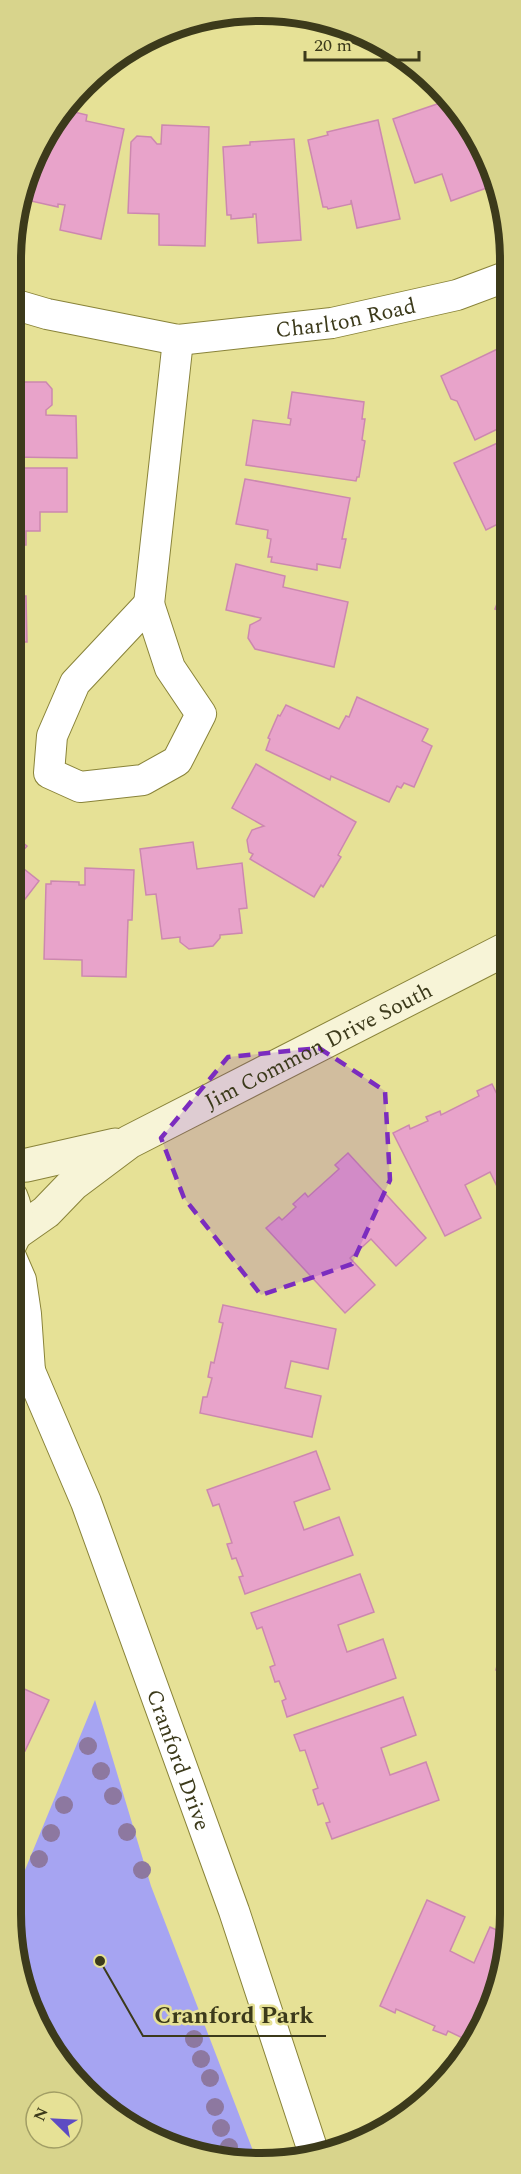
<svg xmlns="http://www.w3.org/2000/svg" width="521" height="2174" font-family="Spectral,serif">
  <rect width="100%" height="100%" fill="#e6e196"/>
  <polygon fill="#a6a4f2" points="95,1700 151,1886 257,2161 244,2163 150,2138 73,2079 29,2009 11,1914 11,1904"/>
  <g fill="#e8a3ca" stroke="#cc88af" stroke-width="1.5">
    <polygon points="449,100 473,134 492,186 451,201 442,174 415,183 393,119"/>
    <polygon points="66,110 87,115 86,121 124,129 101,239 60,230 65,205 58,204 58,207 31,201 45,134"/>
    <polygon points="378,120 400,219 357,228 351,200 351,204 328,209 327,207 323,207 308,140 328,135 327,132"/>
    <polygon points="162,125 209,127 205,246 159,245 159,214 128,213 131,142 137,136 151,137 157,144 161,144"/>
    <polygon points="294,139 301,240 258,243 256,214 253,214 253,217 231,219 231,215 227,215 223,147 250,145 250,142"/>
    <polygon points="508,344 508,424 475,440 457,401 451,399 441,376"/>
    <polygon points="12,382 46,382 52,389 52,405 46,410 46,415 76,416 77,458 12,457"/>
    <polygon points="292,392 364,402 362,419 365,419 362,440 365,441 359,477 357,477 356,481 246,465 253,420 290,425 291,419 288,418"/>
    <polygon points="508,434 508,519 486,530 454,463 504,440 503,437"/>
    <polygon points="12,468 67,468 67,512 40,512 40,531 26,531 26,545 12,545"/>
    <polygon points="245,479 350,498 342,539 346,539 340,568 317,564 317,570 271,562 272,557 268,557 271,539 267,538 268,530 236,524"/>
    <polygon points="236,564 285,576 283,587 348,602 334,667 255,649 248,638 250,625 260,620 261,618 226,610"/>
    <polygon points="508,574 508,614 495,609"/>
    <polygon points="12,596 26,596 27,642 12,642"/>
    <polygon points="357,697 428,729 422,741 432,746 414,787 404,783 401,788 397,786 389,802 331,776 330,780 266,750 270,739 268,738 278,715 280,716 286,705 339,729 346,716 349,717"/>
    <polygon points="256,764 356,822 338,855 341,857 323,887 321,885 314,897 250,859 253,854 249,852 247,840 252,830 264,826 232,808"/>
    <polygon points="12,834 27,846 14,861 39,881 12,916"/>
    <polygon points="193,842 197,869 242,863 247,908 239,909 242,933 220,935 220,938 213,946 189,949 180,942 180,937 162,939 156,894 146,895 140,849"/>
    <polygon points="85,868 134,870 132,920 128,920 126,977 82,976 82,960 44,959 46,884 51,884 51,881 79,882 79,885 85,885"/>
    <polygon points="492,1084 508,1117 508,1204 506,1205 490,1172 465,1185 481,1218 445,1236 393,1133 409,1125 410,1129 428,1121 426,1117 440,1111 441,1115 479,1096 477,1091"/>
    <polygon points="348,1153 426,1238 396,1266 371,1239 350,1258 375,1285 345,1313 266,1228 279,1217 282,1220 296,1207 293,1204 305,1193 308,1197 339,1169 335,1165"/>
    <polygon points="223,1305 336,1329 328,1369 291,1361 285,1388 321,1396 312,1437 200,1413 203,1397 207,1397 212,1378 208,1377 211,1362 214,1363 223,1323 219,1322"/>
    <polygon points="316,1451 330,1489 294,1502 304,1530 339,1517 353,1555 245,1594 239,1577 243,1576 236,1558 232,1559 227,1544 232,1543 219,1504 213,1506 207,1490"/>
    <polygon points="360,1574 374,1612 338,1625 347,1652 383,1639 396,1678 287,1717 282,1701 286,1699 279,1681 275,1682 270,1667 275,1665 262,1627 257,1629 251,1613"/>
    <polygon points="508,1621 508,1673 496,1670"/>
    <polygon points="11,1683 49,1700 25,1751 11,1744"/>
    <polygon points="403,1697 416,1735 381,1748 390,1775 426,1762 439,1800 332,1839 326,1823 330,1822 323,1803 318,1805 313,1790 318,1788 305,1750 300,1751 294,1735"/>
    <polygon points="11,1753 16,1755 11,1767"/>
    <polygon points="427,1900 465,1917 450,1951 474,1963 490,1927 508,1935 508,1946 477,2038 470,2046 465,2044 467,2040 448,2031 446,2035 433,2030 435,2026 396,2009 395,2013 380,2006"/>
  </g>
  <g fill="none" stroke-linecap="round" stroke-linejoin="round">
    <defs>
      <g id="street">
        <path id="s1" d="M13 304 47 314 178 340 332 323 457 295 508 276"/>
        <polygon points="149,604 170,668 201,714 177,761 143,780 80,787 49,773 52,736 75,683"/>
        <polyline points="149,604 178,340"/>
        <polyline points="11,1257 21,1280 26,1314 30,1371"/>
        <path id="s2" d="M11 1347 30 1371 86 1502 234 1911 314 2154"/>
      </g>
      <g id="secondary">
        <polyline points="11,1166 27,1165 115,1145"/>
        <path id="s3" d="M16 1233 46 1212 73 1184 129 1142 508 948"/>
        <path d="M11 1242C19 1228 17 1211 11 1197"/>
      </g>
    </defs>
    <use href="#street" stroke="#898339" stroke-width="32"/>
    <use href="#secondary" stroke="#898339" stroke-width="35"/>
    <use href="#street" stroke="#fff" stroke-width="30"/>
    <use href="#secondary" stroke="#f7f4d7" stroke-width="33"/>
  </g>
  <g fill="#8d78a0">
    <circle cx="88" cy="1746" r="9"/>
    <circle cx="101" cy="1771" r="9"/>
    <circle cx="113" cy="1796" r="9"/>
    <circle cx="64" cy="1805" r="9"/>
    <circle cx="127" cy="1832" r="9"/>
    <circle cx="51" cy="1833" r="9"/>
    <circle cx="39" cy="1859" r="9"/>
    <circle cx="142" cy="1870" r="9"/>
    <circle cx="194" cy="2039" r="9"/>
    <circle cx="201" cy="2059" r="9"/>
    <circle cx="210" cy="2078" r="9"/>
    <circle cx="215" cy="2107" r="9"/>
    <circle cx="221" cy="2128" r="9"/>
    <circle cx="229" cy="2147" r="9"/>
  </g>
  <path fill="#7b2cbf" fill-opacity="0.2" stroke="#7b2cbf" stroke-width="4.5" stroke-dasharray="12 8" stroke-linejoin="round" d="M319 1048 385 1091 390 1180 352 1264 261 1295 184 1198 161 1138 228 1057Z"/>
  <g text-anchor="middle" stroke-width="5" stroke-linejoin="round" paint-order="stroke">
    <g font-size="22" fill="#3c3a1b" stroke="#e6e196">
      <text dy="8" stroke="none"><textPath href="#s1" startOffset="338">Charlton Road</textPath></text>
      <text dy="8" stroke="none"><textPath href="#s3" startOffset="358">Jim Common Drive South</textPath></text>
      <text dy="8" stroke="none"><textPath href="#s2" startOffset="447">Cranford Drive</textPath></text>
    </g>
  </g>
  <path d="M0 0H521V2174H0ZM260 21H261A239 239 0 0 1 500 260V1914A239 239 0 0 1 261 2153H260A239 239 0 0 1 21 1914V260A239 239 0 0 1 260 21Z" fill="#d8d48c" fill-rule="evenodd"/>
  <path fill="none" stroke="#3c3a1b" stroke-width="8" d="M260 21H261A239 239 0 0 1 500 260V1914A239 239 0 0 1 261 2153H260A239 239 0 0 1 21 1914V260A239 239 0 0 1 260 21Z"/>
  <path fill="none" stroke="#3c3a1b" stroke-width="2" d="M100 1961L143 2036H326"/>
  <circle fill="#3c3a1b" stroke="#e6e196" stroke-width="2" cx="100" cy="1961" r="6"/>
  <g font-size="24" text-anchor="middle" font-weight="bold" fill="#3c3a1b" stroke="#e6e196" stroke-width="5" stroke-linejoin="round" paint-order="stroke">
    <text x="234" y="2023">Cranford Park</text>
  </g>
  <g transform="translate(54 2120) rotate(294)"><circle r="28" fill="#e6e196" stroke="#a29e65" stroke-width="1.5"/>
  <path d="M0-4.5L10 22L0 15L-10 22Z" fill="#5d4bc3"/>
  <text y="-9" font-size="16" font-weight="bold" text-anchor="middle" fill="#3c3a1b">N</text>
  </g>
  <path d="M305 51v9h114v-9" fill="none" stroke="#3c3a1b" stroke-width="3"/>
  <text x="314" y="51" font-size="18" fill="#3c3a1b" stroke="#e6e196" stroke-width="4.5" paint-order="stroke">20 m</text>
</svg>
